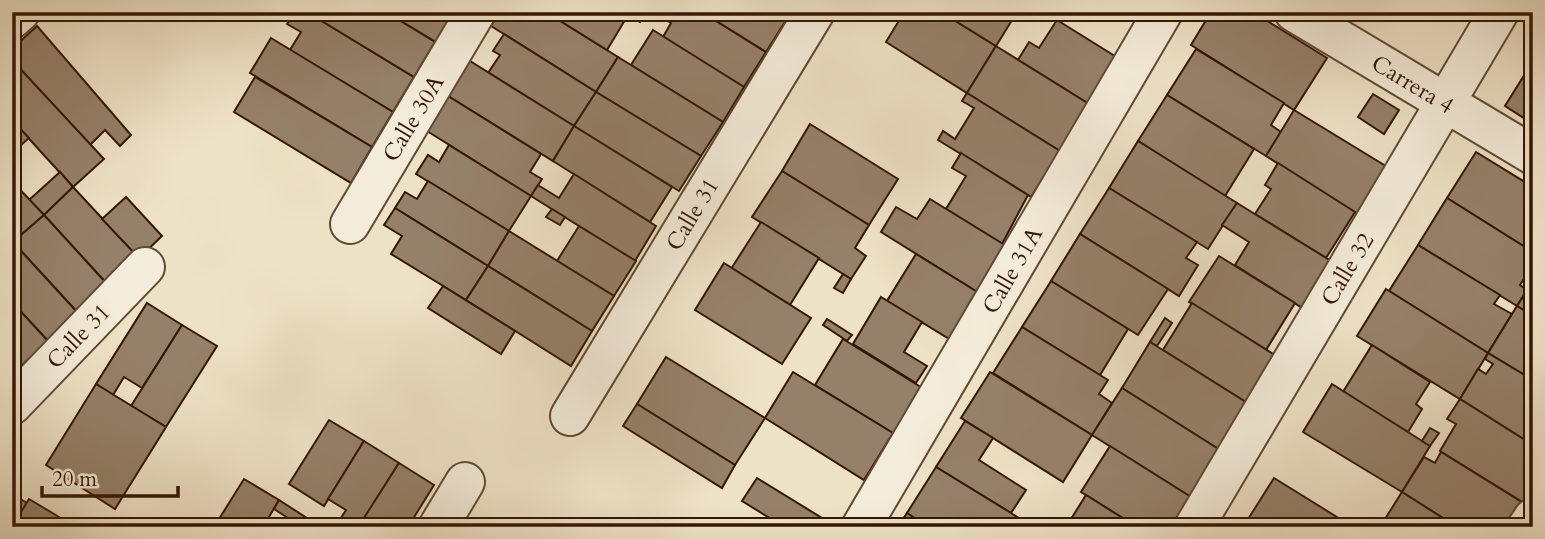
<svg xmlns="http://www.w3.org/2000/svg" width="1545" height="539" font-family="Cardo,serif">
  <rect width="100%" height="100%" fill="#eee2c6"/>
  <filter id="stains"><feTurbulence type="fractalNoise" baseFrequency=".00286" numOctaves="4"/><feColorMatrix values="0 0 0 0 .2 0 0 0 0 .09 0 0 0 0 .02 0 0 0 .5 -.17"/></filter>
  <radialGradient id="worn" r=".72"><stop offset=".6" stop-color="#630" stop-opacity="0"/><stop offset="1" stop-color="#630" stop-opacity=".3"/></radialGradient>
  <g fill="#958069" stroke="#341604" stroke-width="2">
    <polygon points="295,12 307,12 414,77 393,112 290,50 301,32 287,24"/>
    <polygon points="307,12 386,12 435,42 414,77"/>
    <polygon points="386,12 455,12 436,42"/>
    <polygon points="500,12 546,12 618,57 596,92 491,26"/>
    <polygon points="546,12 625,12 628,15 607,50"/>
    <polygon points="625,12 646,12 640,22"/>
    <polygon points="654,12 702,12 766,52 744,87 663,37 671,23"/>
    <polygon points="702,12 781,12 788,17 766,52"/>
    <polygon points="896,12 941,12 996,46 967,93 886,42 900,19 894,16"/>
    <polygon points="941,12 1017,12 996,46"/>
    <polygon points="1211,12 1253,12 1327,58 1294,110 1191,45"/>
    <polygon points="1057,20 1118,58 1089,104 1018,60 1029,42 1039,48"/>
    <polygon points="37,26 131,135 120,146 105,130 90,145 12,60 12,49"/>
    <polygon points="653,30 744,87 723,122 631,65"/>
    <polygon points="504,34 596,92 574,126 488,73 500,55 493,51"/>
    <polygon points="271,38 393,112 372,147 250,73"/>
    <polygon points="996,46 1089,104 1060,151 967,93"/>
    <polygon points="1196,49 1284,103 1271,125 1281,132 1266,156 1167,95"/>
    <polygon points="618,57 723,122 701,156 596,92"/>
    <polygon points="12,60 104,159 73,187 12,120"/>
    <polygon points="470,61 574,126 553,161 448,96"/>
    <polygon points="1533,61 1533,124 1505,106"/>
    <polygon points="255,77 372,147 351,183 234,112"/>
    <polygon points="596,92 701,156 679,191 574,126"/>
    <polygon points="967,93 1060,151 1031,197 938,140 943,131 955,139 974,108 962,101"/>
    <polygon points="1373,94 1399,110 1384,134 1358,117"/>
    <polygon points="1167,95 1254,149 1225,196 1138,141"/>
    <polygon points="448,96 541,154 530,172 542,179 531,196 427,131"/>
    <polygon points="1294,110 1394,171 1364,218 1266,156"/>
    <polygon points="12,120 29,138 12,153"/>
    <polygon points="810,124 898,179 869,225 782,171"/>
    <polygon points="574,126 672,187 650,222 553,161"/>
    <polygon points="1138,141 1237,203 1208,249 1109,188"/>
    <polygon points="449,145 531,196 509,231 416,174 428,155 439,162"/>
    <polygon points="1476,152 1533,187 1533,252 1447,198"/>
    <polygon points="961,153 1028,195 1002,244 946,209 966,176 952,168"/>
    <polygon points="1278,163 1355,212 1326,258 1255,214 1271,189 1265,185"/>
    <polygon points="782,171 869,225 855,248 866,256 851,279 752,217"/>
    <polygon points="60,172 73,187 44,215 29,200"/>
    <polygon points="574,174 656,226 635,261 531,196 538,185 559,198"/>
    <polygon points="12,181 44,215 13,242 12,242"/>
    <polygon points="428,181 509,231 488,266 395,208 405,192 417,199"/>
    <polygon points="73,187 139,258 108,285 44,215"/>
    <polygon points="1109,188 1197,242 1186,258 1198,265 1179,296 1080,234"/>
    <polygon points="126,197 162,236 139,258 102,219"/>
    <polygon points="1447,198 1533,252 1533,274 1529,271 1520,285 1527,290 1517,306 1418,245"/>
    <polygon points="930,199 1008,247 979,293 881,232 896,207 917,219"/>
    <polygon points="1237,203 1336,264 1307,311 1235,265 1249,242 1222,225"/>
    <polygon points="395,208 488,266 466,300 391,254 402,236 384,225"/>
    <polygon points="552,209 565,217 560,225 546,217"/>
    <polygon points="44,215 108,285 78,313 13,242"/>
    <polygon points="761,222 819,258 790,305 731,269"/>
    <polygon points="579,226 636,261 614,296 557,261"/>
    <polygon points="509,231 614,296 592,331 488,266"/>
    <polygon points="1080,234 1168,289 1138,335 1051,281"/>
    <polygon points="1418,245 1500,295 1494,304 1512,314 1488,353 1389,291"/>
    <polygon points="20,250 78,313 48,341 12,302 12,257"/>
    <polygon points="916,254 979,293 951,340 887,301"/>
    <polygon points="1219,256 1295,303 1266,350 1189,302"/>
    <polygon points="724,263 811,318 782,364 695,310"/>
    <polygon points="488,266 592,331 571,366 466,300"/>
    <polygon points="843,274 851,279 843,293 834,288"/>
    <polygon points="1051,281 1128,329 1100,375 1022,327"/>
    <polygon points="443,286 515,331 501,354 428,308"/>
    <polygon points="1386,289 1488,353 1460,399 1357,336"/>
    <polygon points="881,297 922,322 904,352 927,366 916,383 853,344"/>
    <polygon points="1522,298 1533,304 1533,316 1517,306"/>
    <polygon points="12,302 48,341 18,369 12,363"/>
    <polygon points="147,303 182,325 142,388 124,377 113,395 96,384"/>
    <polygon points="1192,303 1278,357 1249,404 1163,350"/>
    <polygon points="1517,306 1533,316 1533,380 1488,353"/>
    <polygon points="1165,318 1172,323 1157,346 1150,342"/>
    <polygon points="827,319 852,335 847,341 823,325"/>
    <polygon points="182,325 217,346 166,427 131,406"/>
    <polygon points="1022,327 1108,380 1099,394 1112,403 1092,435 993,373"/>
    <polygon points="843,339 924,389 896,435 815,385"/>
    <polygon points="1150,342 1249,404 1220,450 1122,388"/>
    <polygon points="1372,345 1430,382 1416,404 1422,409 1408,432 1343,392"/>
    <polygon points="1488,353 1533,380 1533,445 1460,399 1478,369 1486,374 1493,364 1485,359"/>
    <polygon points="666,357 765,418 735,465 637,404"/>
    <polygon points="793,372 893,433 864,480 765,418"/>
    <polygon points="990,372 1092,435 1063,482 961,418"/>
    <polygon points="96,384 166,427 115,509 46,465"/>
    <polygon points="1332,384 1430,446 1402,492 1303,432"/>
    <polygon points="1122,388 1220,450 1191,497 1092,435"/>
    <polygon points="1460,399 1533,445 1533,502 1530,507 1440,451 1456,424 1447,419"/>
    <polygon points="637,404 735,465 722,488 623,426"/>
    <polygon points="329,420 364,441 324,506 289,484"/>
    <polygon points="965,421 993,438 979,460 1026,490 1011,513 936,467"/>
    <polygon points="1430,428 1439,433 1430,446 1422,441"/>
    <polygon points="364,441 399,463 359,527 335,527 346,510 328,499"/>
    <polygon points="1110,446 1191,497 1173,527 1137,527 1081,492"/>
    <polygon points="1441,452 1530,507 1517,527 1457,527 1402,492 1424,457 1435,463"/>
    <polygon points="399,463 434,485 408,527 372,527 362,521"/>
    <polygon points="936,467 1011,513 1033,527 928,527 907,513"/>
    <polygon points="757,478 835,526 784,527 742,501"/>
    <polygon points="1274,478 1353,527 1250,527 1245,524"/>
    <polygon points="244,479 279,500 263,527 214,527"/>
    <polygon points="1402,492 1457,527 1380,527"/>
    <polygon points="12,494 27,503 12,527"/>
    <polygon points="1086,495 1137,527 1066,527"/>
    <polygon points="29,499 64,520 60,527 12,527"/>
    <polygon points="279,500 313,522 311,527 302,527 274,509"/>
    <polygon points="907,513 928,527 898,527"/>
  </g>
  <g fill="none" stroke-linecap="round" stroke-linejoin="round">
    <defs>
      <g id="minor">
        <polyline points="1294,12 1533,155"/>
        <polyline points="12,19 20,12"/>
        <polyline points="350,224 476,12"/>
        <polyline points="12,405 145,267"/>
        <polyline points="570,416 815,12"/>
        <polyline points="438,527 465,482"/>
        <polyline points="861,527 1163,12"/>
        <polyline points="1194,527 1499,12"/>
        <polyline points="1527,527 1533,518"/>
      </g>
    </defs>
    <use href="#minor" stroke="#624934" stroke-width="42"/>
    <use href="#minor" stroke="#f4ecda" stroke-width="38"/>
  </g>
  <g text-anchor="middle" stroke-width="7" stroke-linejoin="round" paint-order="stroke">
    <g font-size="23" fill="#341604" stroke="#f4ecda">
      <text transform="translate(1413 84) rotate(31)" y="8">Carrera 4</text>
      <text transform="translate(413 118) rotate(-59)" y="8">Calle 30A</text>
      <text transform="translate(692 214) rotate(-59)" y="8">Calle 31</text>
      <text transform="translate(1347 269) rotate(-59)" y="8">Calle 32</text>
      <text transform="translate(1012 270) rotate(-60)" y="8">Calle 31A</text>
      <text transform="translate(78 336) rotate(-46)" y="8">Calle 31</text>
    </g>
  </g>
  <rect width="1545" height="539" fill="none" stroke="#eee2c6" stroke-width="42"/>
  <rect x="14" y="14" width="1517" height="511" fill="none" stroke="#341604" stroke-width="3.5"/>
  <rect x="21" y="21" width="1503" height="497" fill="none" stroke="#341604" stroke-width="2"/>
  <path d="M42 486v10h136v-10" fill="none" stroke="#341604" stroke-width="3.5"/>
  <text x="52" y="486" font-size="21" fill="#341604" stroke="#f4ecda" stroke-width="5" paint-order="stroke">20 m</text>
  <rect width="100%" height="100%" filter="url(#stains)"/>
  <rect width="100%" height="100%" fill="url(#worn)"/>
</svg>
